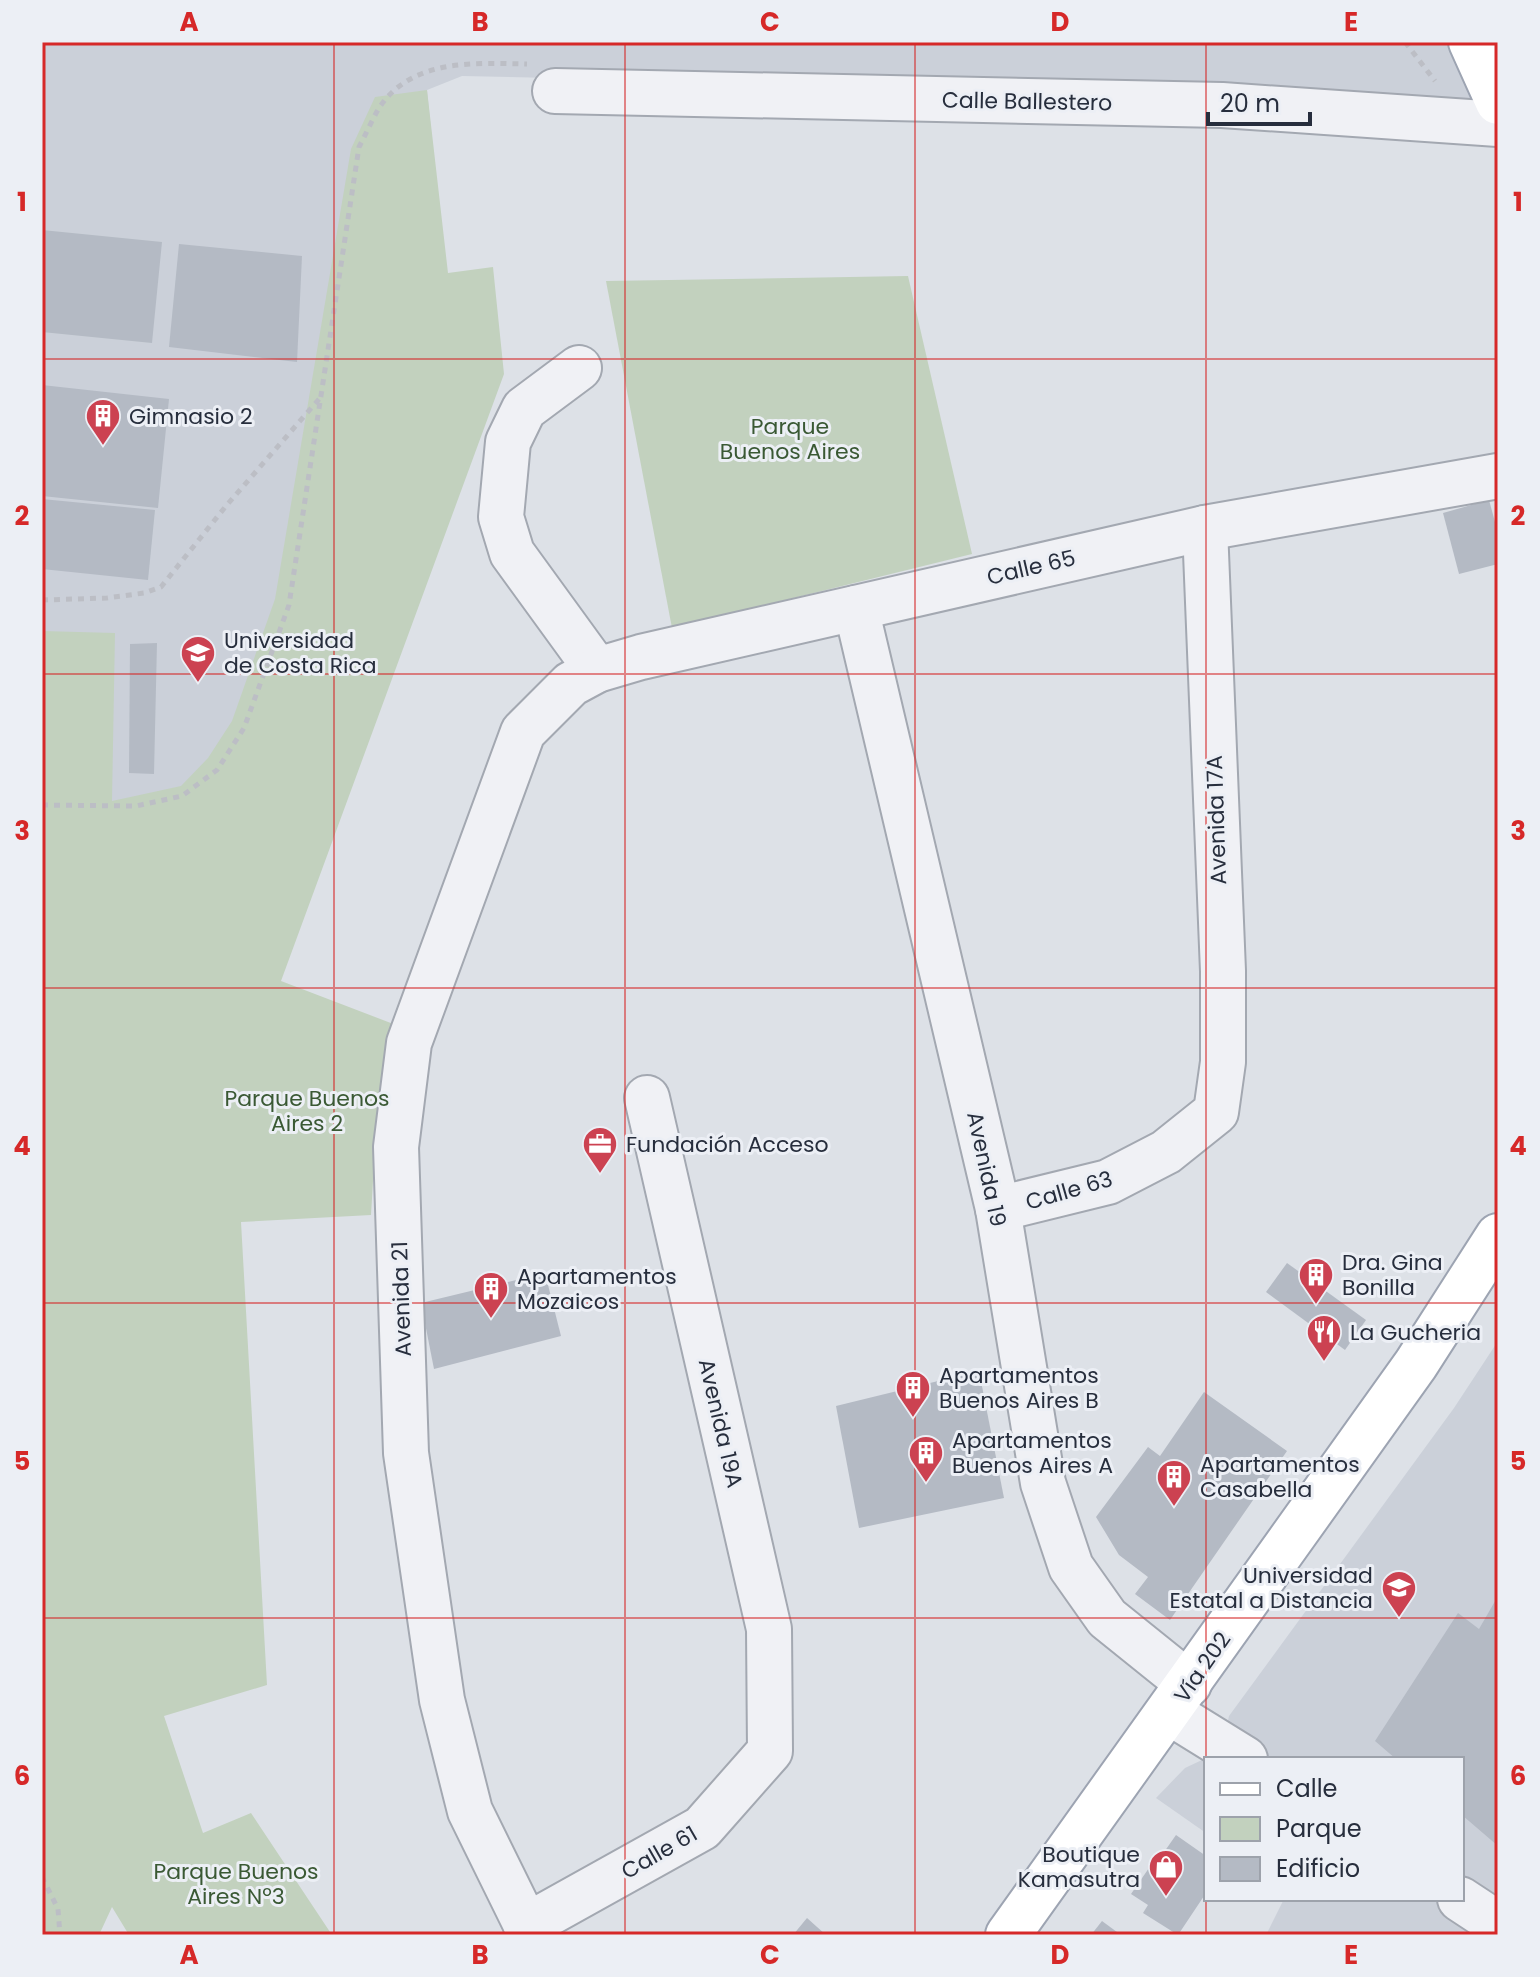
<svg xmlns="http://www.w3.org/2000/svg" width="1540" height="1977" font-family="Poppins,sans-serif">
  <rect width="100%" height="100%" fill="#dde1e7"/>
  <g fill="#cbd0d9">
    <polygon points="42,42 1449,42 1480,110 553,78 462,76 427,90 443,252 239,1015 42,1009"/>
    <polygon points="1498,1341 1498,1935 1266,1935 1284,1899 1462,1899 1462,1759 1220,1759 1229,1716 1454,1408"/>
    <polygon points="1202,1760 1206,1761 1206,1833 1156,1798 1185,1768"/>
  </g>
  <g fill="#c2d1be">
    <polygon points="427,90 448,273 493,267 504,374 281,981 396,1025 377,1114 371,1215 241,1222 267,1685 164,1716 203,1833 251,1813 332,1935 129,1935 112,1907 99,1935 42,1935 42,631 115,633 112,801 181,786 208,758 232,721 275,599 351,149 375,97"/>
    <polygon points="908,276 972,554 672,628 606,281"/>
  </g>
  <g fill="#b4bac4">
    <polygon points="42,230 162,242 152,343 42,332"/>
    <polygon points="179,244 302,256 297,362 169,347"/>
    <polygon points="42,385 169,399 158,508 42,496"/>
    <polygon points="42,499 155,510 148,580 42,569"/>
    <polygon points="1489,500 1498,533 1498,564 1459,574 1443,513"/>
    <polygon points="157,643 154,774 129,773 130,644"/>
    <polygon points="1287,1263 1366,1320 1345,1350 1266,1292"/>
    <polygon points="545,1273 561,1336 434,1369 421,1303"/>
    <polygon points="979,1371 1004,1498 859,1528 836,1406"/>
    <polygon points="1204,1392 1287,1451 1170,1620 1135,1594 1148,1577 1119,1555 1096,1517 1148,1447 1160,1456"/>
    <polygon points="1498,1596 1498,1846 1462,1815 1462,1759 1396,1759 1375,1741 1458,1613 1479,1629"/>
    <polygon points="1176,1835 1206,1856 1206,1893 1178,1935 1143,1913 1148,1905 1131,1894 1149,1868 1162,1876 1172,1861 1162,1855"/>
    <polygon points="807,1918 826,1935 793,1935"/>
    <polygon points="1102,1921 1121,1935 1091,1935"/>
  </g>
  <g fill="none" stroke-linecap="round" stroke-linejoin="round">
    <defs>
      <g id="minor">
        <polyline points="555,91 1222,105 1498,124"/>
        <polyline points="579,368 524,409 508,442 501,517 512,553 597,670"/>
        <polyline points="856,608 998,1209 1043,1483 1071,1567 1107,1618 1189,1684"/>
        <polyline points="998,1209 1108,1182 1166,1152 1216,1112 1223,1062 1223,971 1205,528"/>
        <polyline points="1169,1712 1245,1759"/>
        <polyline points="1460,1899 1498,1924"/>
        <polyline points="526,1926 702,1828 770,1751 769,1629 647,1098"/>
        <polyline points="531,1935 470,1811 442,1700 406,1453 396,1147 409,1043 523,732 571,684 597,670 641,657 1205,528 1498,476"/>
      </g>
      <g id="major">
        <polyline points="1471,42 1498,102"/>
        <polyline points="1008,1935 1416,1364 1498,1236"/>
      </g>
    </defs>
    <use href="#minor" stroke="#a3a8b1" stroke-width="48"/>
    <use href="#major" stroke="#9da4b2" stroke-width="48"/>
    <g stroke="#bcbec5" stroke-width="5" stroke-dasharray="6 6" stroke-linecap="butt">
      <polyline points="1405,42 1435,81"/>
      <polyline points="42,600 107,598 144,593 161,587 226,506 320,398"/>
      <path d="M42 805 136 806 182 796 217 770 244 728 289 605 359 147C366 134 372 120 379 108 412 58 475 63 527 64"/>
      <polyline points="42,1877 58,1909 60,1935"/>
    </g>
    <use href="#minor" stroke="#f0f1f5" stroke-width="44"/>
    <use href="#major" stroke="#fff" stroke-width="44"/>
  </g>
  <path fill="none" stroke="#d62828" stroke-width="2" stroke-opacity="0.55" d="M334 42V1935M625 42V1935M915 42V1935M1206 42V1935M42 359H1498M42 674H1498M42 988H1498M42 1303H1498M42 1618H1498"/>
  <defs>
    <symbol id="building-pin" viewBox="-11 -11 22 30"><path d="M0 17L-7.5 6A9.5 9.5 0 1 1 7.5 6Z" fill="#cc4251" stroke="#eceff5"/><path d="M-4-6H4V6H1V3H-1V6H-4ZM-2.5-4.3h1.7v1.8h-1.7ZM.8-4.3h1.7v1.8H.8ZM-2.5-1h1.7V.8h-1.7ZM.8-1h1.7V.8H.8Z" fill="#fff"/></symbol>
    <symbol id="university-pin" viewBox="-11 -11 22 30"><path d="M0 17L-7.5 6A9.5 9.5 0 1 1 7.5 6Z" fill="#cc4251" stroke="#eceff5"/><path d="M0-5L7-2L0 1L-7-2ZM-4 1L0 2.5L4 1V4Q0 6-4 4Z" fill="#fff"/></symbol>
    <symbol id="office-pin" viewBox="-11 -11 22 30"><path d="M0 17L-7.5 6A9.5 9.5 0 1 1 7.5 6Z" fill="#cc4251" stroke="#eceff5"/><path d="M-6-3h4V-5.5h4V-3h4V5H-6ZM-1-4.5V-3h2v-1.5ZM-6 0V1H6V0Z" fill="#fff"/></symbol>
    <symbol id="restaurant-pin" viewBox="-11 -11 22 30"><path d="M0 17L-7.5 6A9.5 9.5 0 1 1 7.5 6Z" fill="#cc4251" stroke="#eceff5"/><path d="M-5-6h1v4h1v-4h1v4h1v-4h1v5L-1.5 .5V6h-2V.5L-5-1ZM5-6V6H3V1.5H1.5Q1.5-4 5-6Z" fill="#fff"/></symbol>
    <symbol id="shop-pin" viewBox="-11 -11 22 30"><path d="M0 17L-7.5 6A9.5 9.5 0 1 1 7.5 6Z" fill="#cc4251" stroke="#eceff5"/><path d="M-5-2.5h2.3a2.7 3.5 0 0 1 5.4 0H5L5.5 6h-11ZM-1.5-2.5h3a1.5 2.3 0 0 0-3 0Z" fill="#fff"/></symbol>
  </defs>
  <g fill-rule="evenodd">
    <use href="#building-pin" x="83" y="396" width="40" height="54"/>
    <use href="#university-pin" x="178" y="633" width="40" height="54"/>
    <use href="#office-pin" x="580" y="1124" width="40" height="54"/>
    <use href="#building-pin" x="1296" y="1255" width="40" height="54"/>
    <use href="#building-pin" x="471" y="1269" width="40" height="54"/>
    <use href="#restaurant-pin" x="1304" y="1312" width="40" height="54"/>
    <use href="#building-pin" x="893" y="1368" width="40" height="54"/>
    <use href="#building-pin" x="906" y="1433" width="40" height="54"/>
    <use href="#building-pin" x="1154" y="1457" width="40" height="54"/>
    <use href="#university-pin" x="1379" y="1568" width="40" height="54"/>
    <use href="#shop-pin" x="1146" y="1847" width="40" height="54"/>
  </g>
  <g text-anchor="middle" stroke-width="6" stroke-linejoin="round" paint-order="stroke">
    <g font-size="22" fill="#272e3d" stroke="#eceff5">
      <text transform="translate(1027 101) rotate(1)" y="8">Calle Ballestero</text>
      <text transform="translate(1031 567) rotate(-13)" y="8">Calle 65</text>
      <text transform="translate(1216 820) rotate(-92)" y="8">Avenida 17A</text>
      <text transform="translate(987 1169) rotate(78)" y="8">Avenida 19</text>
      <text transform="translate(1069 1190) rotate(-16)" y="8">Calle 63</text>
      <text transform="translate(401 1299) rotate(-92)" y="8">Avenida 21</text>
      <text transform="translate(721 1423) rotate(77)" y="8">Avenida 19A</text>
      <text transform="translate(1202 1667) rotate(-55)" y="8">Vía 202</text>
      <text transform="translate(659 1852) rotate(-30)" y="8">Calle 61</text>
    </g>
    <g font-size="22" fill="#272e3d" stroke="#eceff5" text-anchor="start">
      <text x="129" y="424">Gimnasio 2</text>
      <text x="224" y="648">Universidad<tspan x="224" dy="25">de Costa Rica</tspan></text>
      <text x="626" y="1152">Fundación Acceso</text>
      <text x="1342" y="1270">Dra. Gina<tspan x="1342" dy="25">Bonilla</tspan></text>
      <text x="517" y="1284">Apartamentos<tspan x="517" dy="25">Mozaicos</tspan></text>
      <text x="1350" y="1340">La Gucheria</text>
      <text x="939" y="1383">Apartamentos<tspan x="939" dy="25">Buenos Aires B</tspan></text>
      <text x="952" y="1448">Apartamentos<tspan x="952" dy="25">Buenos Aires A</tspan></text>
      <text x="1200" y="1472">Apartamentos<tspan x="1200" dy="25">Casabella</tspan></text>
      <text x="1373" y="1583" text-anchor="end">Universidad<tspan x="1373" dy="25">Estatal a Distancia</tspan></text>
      <text x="1140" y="1862" text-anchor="end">Boutique<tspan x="1140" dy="25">Kamasutra</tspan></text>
    </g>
    <g font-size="22" fill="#3a5934" stroke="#eceff5">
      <text x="790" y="434">Parque<tspan x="790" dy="25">Buenos Aires</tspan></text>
      <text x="307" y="1106">Parque Buenos<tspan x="307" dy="25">Aires 2</tspan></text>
      <text x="236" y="1879">Parque Buenos<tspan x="236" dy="25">Aires Nº3</tspan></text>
    </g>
  </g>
  <rect width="1540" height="1977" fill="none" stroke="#eceff5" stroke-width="88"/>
  <rect x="1204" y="1757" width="260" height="144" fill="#eceff5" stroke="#9da2ab" stroke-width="2"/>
  <rect x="1220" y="1783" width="40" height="12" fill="#ffffff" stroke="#9da2ab" stroke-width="2"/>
  <text x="1276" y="1797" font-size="24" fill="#272e3d">Calle</text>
  <rect x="1220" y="1817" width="40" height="24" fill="#c2d1be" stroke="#9da2ab" stroke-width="2"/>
  <text x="1276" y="1837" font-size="24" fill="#272e3d">Parque</text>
  <rect x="1220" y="1857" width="40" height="24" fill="#b4bac4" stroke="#9da2ab" stroke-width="2"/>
  <text x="1276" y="1877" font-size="24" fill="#272e3d">Edificio</text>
  <path d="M1208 112v12h102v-12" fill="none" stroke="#272e3d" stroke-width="4"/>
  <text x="1220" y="112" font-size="24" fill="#272e3d" stroke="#eceff5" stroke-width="6" paint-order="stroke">20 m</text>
  <rect x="44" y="44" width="1452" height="1889" fill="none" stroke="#d62828" stroke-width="3"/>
  <g font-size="26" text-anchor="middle" font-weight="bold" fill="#d62828">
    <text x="189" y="31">A</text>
    <text x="480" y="31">B</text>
    <text x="770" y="31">C</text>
    <text x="1060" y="31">D</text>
    <text x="1351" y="31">E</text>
    <text x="22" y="211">1</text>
    <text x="1518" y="211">1</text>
    <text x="22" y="525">2</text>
    <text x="1518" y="525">2</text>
    <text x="22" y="840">3</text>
    <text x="1518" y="840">3</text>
    <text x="22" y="1155">4</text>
    <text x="1518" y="1155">4</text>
    <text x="22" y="1470">5</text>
    <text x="1518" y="1470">5</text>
    <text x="22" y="1785">6</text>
    <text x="1518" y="1785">6</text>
    <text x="189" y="1964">A</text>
    <text x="480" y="1964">B</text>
    <text x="770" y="1964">C</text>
    <text x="1060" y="1964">D</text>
    <text x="1351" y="1964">E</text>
  </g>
</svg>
